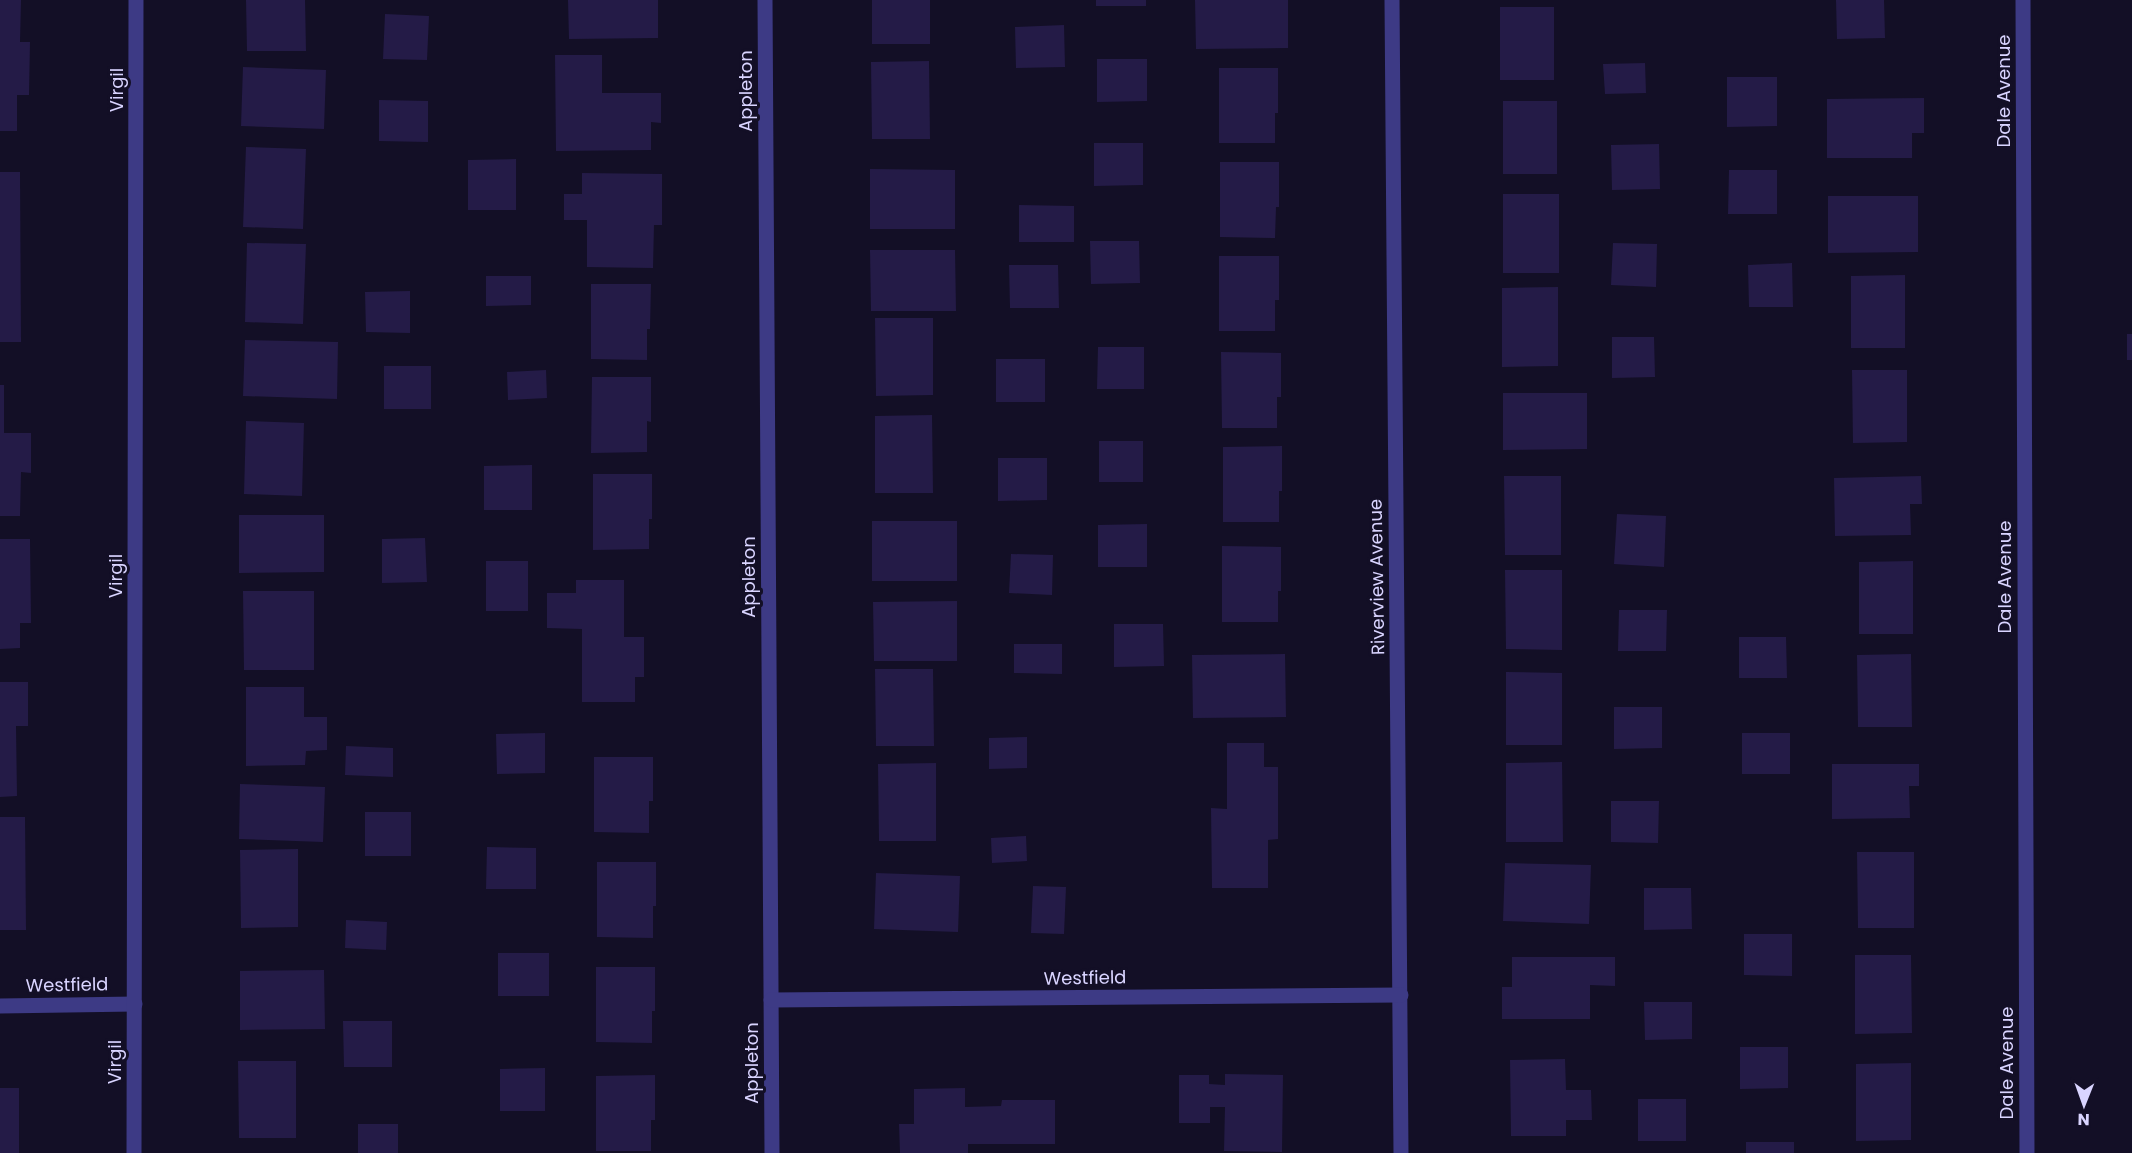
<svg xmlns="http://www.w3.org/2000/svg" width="2132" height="1153" font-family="Poppins,sans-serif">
  <rect width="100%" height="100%" fill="#130f26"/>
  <g fill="#241b47">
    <polygon points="0,0 21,0 20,42 30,42 29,95 17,95 17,131 0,131"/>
    <polygon points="246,0 305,0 306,51 247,51"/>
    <polygon points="568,0 658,0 658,38 569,39"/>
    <rect x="872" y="0" width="58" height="44"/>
    <rect x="1096" y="0" width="50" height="6"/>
    <polygon points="1195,0 1288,0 1288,48 1196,49"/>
    <polygon points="1836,0 1884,0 1885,38 1837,39"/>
    <rect x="1500" y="7" width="54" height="73"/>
    <polygon points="385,14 429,16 427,60 383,59"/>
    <polygon points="1064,25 1065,67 1016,68 1015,27"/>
    <polygon points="555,55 602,55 602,93 661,93 661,123 651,122 651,150 556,151"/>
    <polygon points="1097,59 1147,59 1147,101 1097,102"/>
    <polygon points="929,61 930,139 872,139 871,62"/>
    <polygon points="1645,63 1646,93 1605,94 1603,64"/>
    <polygon points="243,67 326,70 324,129 241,126"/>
    <polygon points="1219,68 1278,68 1278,113 1275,113 1275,143 1219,143"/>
    <polygon points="1727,77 1777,77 1777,126 1727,127"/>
    <polygon points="1924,98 1924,133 1912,133 1912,158 1827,158 1827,99"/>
    <polygon points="379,100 428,101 428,142 379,141"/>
    <rect x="1503" y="101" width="54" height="73"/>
    <polygon points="1094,143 1143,143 1143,185 1094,186"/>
    <polygon points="1659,144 1660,189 1612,190 1611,145"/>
    <polygon points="246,147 306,149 303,229 243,227"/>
    <polygon points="516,159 516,210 468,210 468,160"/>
    <polygon points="1220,162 1279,162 1279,207 1276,207 1275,238 1220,237"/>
    <polygon points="870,169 955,170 955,229 870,229"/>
    <polygon points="1729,170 1777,170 1777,214 1728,214"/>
    <polygon points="0,172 20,172 21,342 0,342"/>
    <polygon points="582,173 662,174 662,225 654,225 653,268 587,267 587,220 564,220 564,194 582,194"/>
    <rect x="1503" y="194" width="56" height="79"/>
    <polygon points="1828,196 1918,196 1918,252 1828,253"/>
    <polygon points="1019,205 1074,206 1074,242 1019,242"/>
    <polygon points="1090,241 1139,241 1140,283 1091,284"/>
    <polygon points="247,243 306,244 303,324 245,322"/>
    <polygon points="1613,243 1657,244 1656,287 1611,285"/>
    <polygon points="870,250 955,250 956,311 871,311"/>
    <polygon points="1219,256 1279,256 1279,300 1275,300 1275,331 1219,331"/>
    <polygon points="1792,263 1793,307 1749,307 1748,265"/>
    <polygon points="1009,265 1058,265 1059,308 1010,308"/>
    <polygon points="1905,275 1905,348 1851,348 1851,276"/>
    <polygon points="486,276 531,276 531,305 486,306"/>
    <polygon points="591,284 651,284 650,329 647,329 647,360 591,359"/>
    <polygon points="1558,287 1558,366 1502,367 1502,288"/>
    <polygon points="410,291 410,333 366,332 365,292"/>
    <polygon points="875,318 933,318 933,395 876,396"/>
    <rect x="2127" y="334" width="5" height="26"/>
    <polygon points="1612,337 1654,337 1655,377 1612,378"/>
    <polygon points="245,340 338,342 337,399 243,396"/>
    <polygon points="1098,347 1144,347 1144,389 1097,389"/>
    <polygon points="1221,352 1281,353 1281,397 1277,397 1277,428 1222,428"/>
    <rect x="996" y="359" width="49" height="43"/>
    <rect x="384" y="366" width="47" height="43"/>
    <polygon points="546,370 547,398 508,400 507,372"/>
    <polygon points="1852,370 1907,370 1907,442 1853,443"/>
    <polygon points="592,377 651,377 651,422 647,421 647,452 591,453"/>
    <polygon points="0,385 4,385 4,433 31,433 31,473 21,472 20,516 0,516"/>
    <polygon points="1503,393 1587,393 1587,449 1503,450"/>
    <polygon points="932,415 933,493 875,493 875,416"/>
    <polygon points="246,421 304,423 302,496 244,494"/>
    <rect x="1099" y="441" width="44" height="41"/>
    <polygon points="1282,446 1282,491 1279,491 1279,522 1223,522 1223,447"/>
    <polygon points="998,458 1047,458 1047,500 998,501"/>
    <polygon points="532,465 532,510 484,510 484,466"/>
    <polygon points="593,474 652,474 652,519 649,519 649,549 593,550"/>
    <polygon points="1504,476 1561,476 1561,555 1505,555"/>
    <polygon points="1921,476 1922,504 1910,504 1911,535 1835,536 1834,478"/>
    <polygon points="1617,514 1666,516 1664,567 1614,564"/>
    <polygon points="239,515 324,515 324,572 239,573"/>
    <rect x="872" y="521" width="85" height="60"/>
    <polygon points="1147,524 1147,567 1098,567 1098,525"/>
    <polygon points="425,538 427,582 382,583 382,539"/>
    <polygon points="0,539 30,539 31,623 20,623 20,648 0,649"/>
    <polygon points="1222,546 1281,547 1281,591 1278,591 1278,622 1222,622"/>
    <polygon points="1011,554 1053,555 1052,595 1009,593"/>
    <rect x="486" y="561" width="42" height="50"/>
    <polygon points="1913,561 1913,634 1859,634 1859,562"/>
    <polygon points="1505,570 1562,570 1562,650 1506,649"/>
    <polygon points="576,580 624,580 624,637 644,637 644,677 635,677 635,702 582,702 582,629 547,628 547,593 576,593"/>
    <polygon points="243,591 314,591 314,670 244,670"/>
    <polygon points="957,601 957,661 874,661 873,602"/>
    <polygon points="1619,610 1667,610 1666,651 1618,651"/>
    <polygon points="1114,624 1163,624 1164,666 1114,667"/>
    <polygon points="1739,637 1786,637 1787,678 1739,678"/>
    <polygon points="1014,644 1062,644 1062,674 1014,673"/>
    <polygon points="1285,654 1286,717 1193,718 1192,655"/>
    <polygon points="1911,654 1912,727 1858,727 1857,655"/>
    <polygon points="875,669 933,669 934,746 876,746"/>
    <polygon points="1506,672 1562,673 1562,745 1506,745"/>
    <polygon points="0,682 28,682 28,726 16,726 17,796 0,797"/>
    <polygon points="246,687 304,687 304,717 327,717 327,750 306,751 305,765 246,766"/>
    <polygon points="1614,707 1662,707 1662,748 1614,749"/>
    <polygon points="545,733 545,773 497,774 496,734"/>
    <rect x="1742" y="733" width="48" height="41"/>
    <polygon points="1027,737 1027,768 989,769 989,738"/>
    <polygon points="1227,743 1264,743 1264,767 1278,767 1278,839 1268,840 1268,888 1212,888 1211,808 1227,809"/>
    <polygon points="346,746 393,748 393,777 345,775"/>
    <polygon points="594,757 653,757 653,801 649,801 649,833 594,832"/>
    <polygon points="1562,762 1563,842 1506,842 1506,763"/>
    <polygon points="936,763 936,841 879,841 878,764"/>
    <polygon points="1832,764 1919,764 1919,786 1909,786 1910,818 1832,819"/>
    <polygon points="240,784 325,787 323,842 239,839"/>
    <polygon points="1611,801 1659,801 1658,843 1611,842"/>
    <rect x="365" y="812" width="46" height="44"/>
    <polygon points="0,817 25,817 26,930 0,930"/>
    <polygon points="1026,836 1027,861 992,863 991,838"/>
    <polygon points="487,847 536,848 536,889 486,889"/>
    <polygon points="298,849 298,927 241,928 240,850"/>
    <polygon points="1857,852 1914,852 1914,928 1858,928"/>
    <polygon points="597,862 656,862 656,906 653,906 653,938 597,937"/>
    <polygon points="1505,863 1591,865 1589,924 1503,921"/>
    <polygon points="876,873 960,876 958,932 874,929"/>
    <polygon points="1033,886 1066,887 1064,934 1031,933"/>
    <polygon points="1644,888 1691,888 1692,929 1644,930"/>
    <polygon points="346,920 387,922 386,950 345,948"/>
    <polygon points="1744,934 1792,934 1792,976 1744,975"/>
    <rect x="498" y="953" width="51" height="43"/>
    <polygon points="1855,955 1911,955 1912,1033 1855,1034"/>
    <polygon points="1512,957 1615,957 1615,986 1590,985 1590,1019 1502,1019 1502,987 1512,987"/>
    <polygon points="596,967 655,967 655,1011 652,1011 652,1043 596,1042"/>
    <polygon points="324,970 325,1029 240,1030 240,971"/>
    <polygon points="1644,1002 1692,1002 1692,1039 1645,1040"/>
    <polygon points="343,1021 392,1021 392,1067 344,1067"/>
    <polygon points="1740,1047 1788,1047 1788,1088 1740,1089"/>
    <polygon points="1565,1059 1566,1090 1591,1090 1592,1120 1566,1120 1566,1136 1511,1136 1510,1060"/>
    <polygon points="238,1061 296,1061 296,1138 239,1138"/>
    <polygon points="1911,1063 1911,1140 1856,1141 1856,1064"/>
    <polygon points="545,1068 545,1111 500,1111 500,1069"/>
    <polygon points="1225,1074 1283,1075 1282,1152 1224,1151 1225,1107 1210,1107 1210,1123 1179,1123 1179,1075 1209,1075 1209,1084 1225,1085"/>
    <polygon points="655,1075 655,1120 651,1120 651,1151 596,1151 596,1076"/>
    <rect x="0" y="1088" width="19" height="65"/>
    <polygon points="965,1088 965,1107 1001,1106 1002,1100 1055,1100 1055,1144 968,1144 968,1153 900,1153 899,1124 914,1124 914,1089"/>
    <rect x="1638" y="1099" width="48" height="42"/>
    <rect x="358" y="1124" width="40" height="29"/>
    <rect x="1746" y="1142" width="48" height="11"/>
  </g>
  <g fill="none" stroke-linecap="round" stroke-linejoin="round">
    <g stroke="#3d3a85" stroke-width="15">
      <polyline points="765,0 772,1153"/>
      <polyline points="1392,0 1401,1153"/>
      <polyline points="2023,0 2027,1153"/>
      <polyline points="771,1000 1401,995"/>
      <polyline points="0,1006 135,1004"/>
      <polyline points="134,1153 136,0"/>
    </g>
  </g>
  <g text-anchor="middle" stroke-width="6" stroke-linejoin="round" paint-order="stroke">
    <g font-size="18" fill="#d9d4ff" stroke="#130f26">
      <text transform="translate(117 90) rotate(-90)" y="6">Virgil</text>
      <text transform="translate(746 91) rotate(-90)" y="6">Appleton</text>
      <text transform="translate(2004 91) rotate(-90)" y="6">Dale Avenue</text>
      <text transform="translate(116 576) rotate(-90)" y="6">Virgil</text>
      <text transform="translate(749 577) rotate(-90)" y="6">Appleton</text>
      <text transform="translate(1377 577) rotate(-91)" y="6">Riverview Avenue</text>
      <text transform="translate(2005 577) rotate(-90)" y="6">Dale Avenue</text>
      <text transform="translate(1085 978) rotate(-1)" y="6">Westfield</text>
      <text transform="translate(67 985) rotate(-1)" y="6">Westfield</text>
      <text transform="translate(115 1062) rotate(-90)" y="6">Virgil</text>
      <text transform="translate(752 1063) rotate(-90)" y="6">Appleton</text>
      <text transform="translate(2007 1063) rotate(-90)" y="6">Dale Avenue</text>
    </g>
  </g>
  <g transform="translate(2084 1105) rotate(181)" stroke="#130f26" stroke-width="4.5" paint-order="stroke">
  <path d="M0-4.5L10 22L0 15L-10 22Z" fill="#d9d4ff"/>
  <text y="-9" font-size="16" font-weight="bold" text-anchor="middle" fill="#d9d4ff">N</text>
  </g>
</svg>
